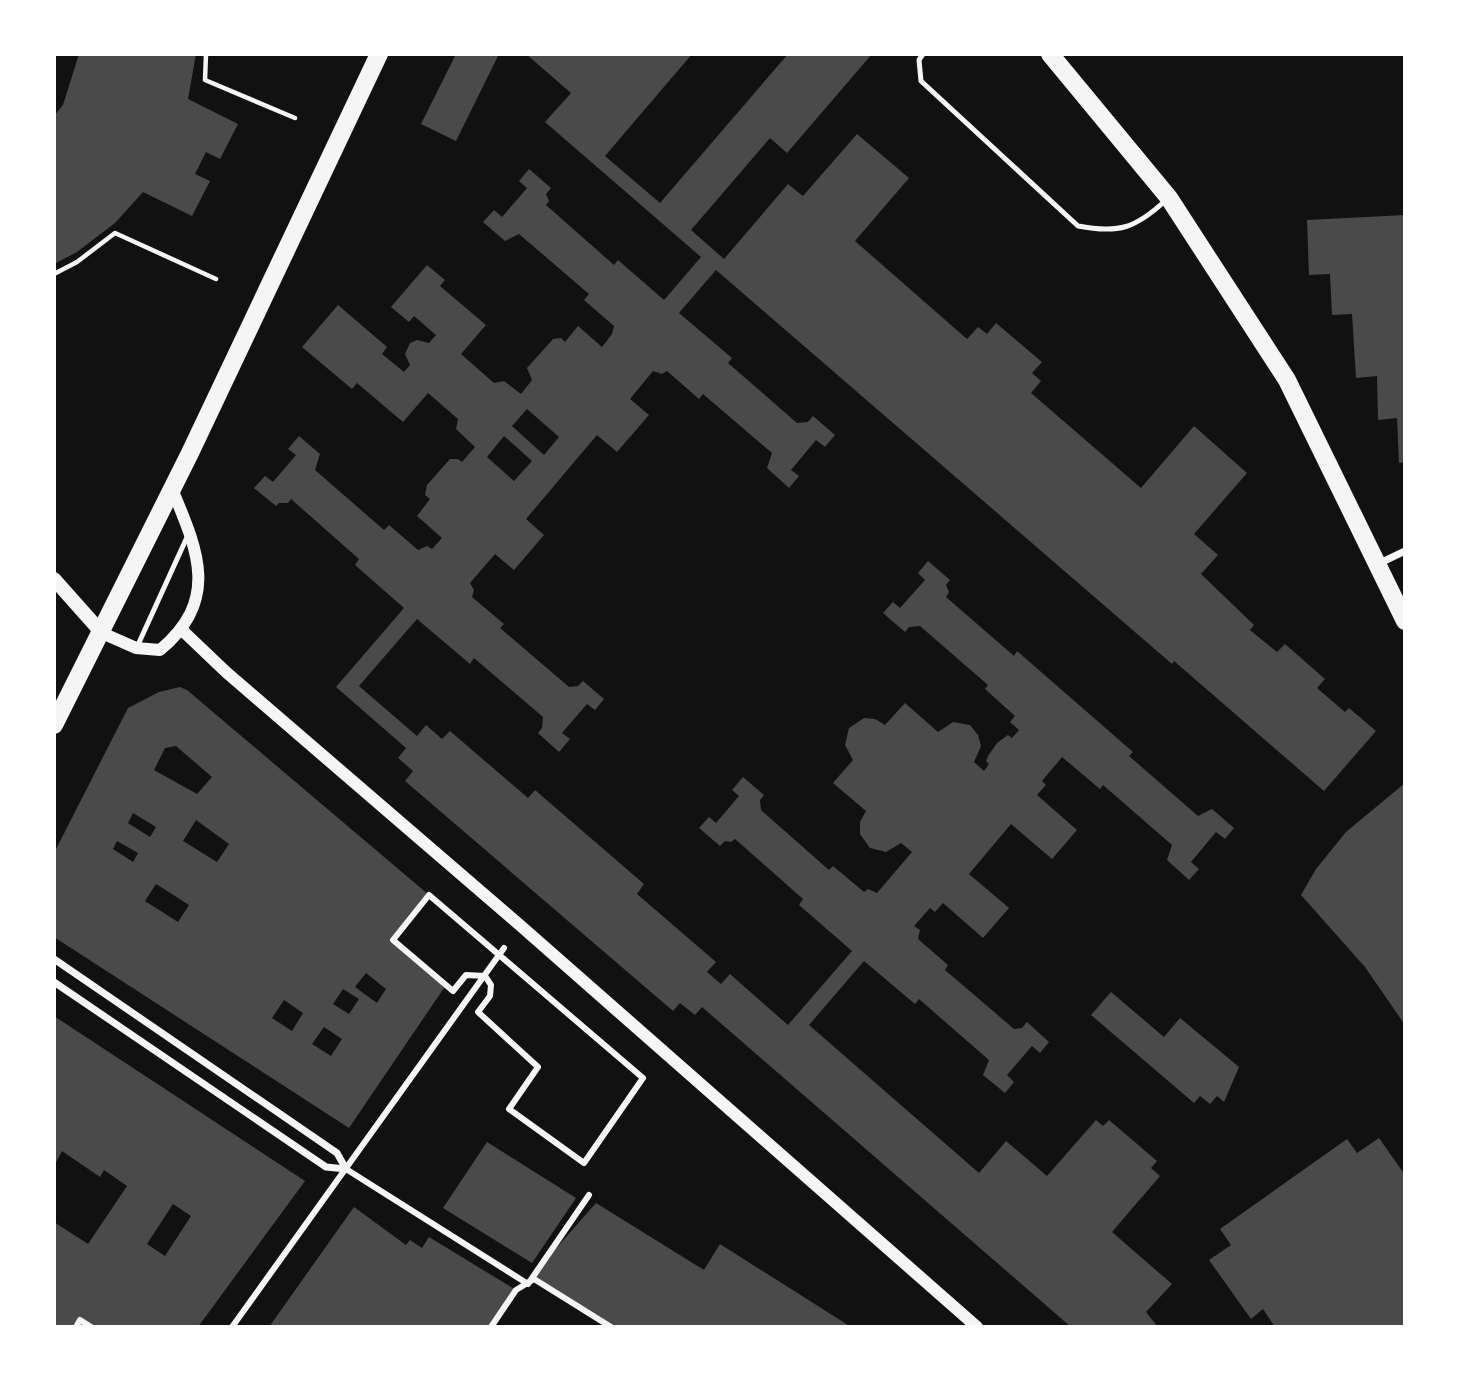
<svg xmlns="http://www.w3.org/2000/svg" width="1459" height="1381" font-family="'Titillium Web',sans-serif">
  <rect width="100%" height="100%" fill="#111"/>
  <g fill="#4a4a4a" fill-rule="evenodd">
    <polygon points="79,54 196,54 188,99 238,124 220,159 206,152 195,174 210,181 192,216 143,192 115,223 77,252 54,264 54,116 63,105"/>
    <polygon points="456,54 499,54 456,141 421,124"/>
    <path d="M526 54H692L605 156 660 203 788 54H872L787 153 770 138 691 230 724 259 788 184 803 196 857 134 909 178 855 241 967 339 978 327 987 334 996 323 1042 362 1032 373 1041 381 1031 393 1141 488 1194 426 1247 473 1194 534 1218 555 1201 574 1254 625 1250 630 1277 652 1285 644 1325 679 1317 688 1345 712 1349 708 1376 731 1324 791 1174 661 1172 664 716 270 679 313 732 358 728 363 797 423 808 422 813 416 835 435 825 447 816 440 791 470 799 476 789 488 767 468 772 453 703 394 699 399 667 371 662 374 653 371 630 399 649 415 617 452 597 435 526 519 544 535 514 570 495 554 470 583 474 590 472 597 504 624 500 628 569 687 578 686 583 681 604 699 595 710 587 704 562 733 570 739 559 752 538 733 542 728 543 717 474 658 470 664 417 619 359 686 417 736 426 725 442 739 450 731 528 798 535 790 644 884 637 894 716 962 707 972 721 984 730 974 788 1025 852 951 799 905 803 899 735 839 731 842 725 841 720 846 699 828 709 817 716 823 739 796 732 790 743 777 764 795 760 800 761 810 829 870 833 866 864 892 868 889 877 893 912 852 901 843 886 852 870 848 860 834V822L866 811 833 783 853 760 845 745 849 728 864 718 875 719 885 725 905 703 938 732 953 722 970 725 978 735 981 746 974 762 984 771 989 764 986 761 988 756 997 743 1008 735 1012 738 1019 730 1010 722 1015 716 985 689 988 685 920 626 909 627 905 632 883 613 893 602 900 608 925 580 918 573 928 561 950 580 946 585 949 592 946 597 1014 656 1017 651 1133 752 1129 756 1198 816 1212 809 1234 828 1225 839 1216 832 1191 862 1199 869 1189 880 1167 860 1172 845 1103 785 1100 789 1062 757 1042 781 1046 785 1037 795 1077 830 1052 859 1011 824 969 874 1009 908 983 938 943 903 935 912 930 908 914 926 920 930 918 939 948 965 945 970 1014 1029 1022 1028 1027 1022 1049 1042 1040 1053 1032 1046 1007 1075 1014 1082 1005 1093 983 1075 989 1060 919 999 915 1004 864 961 809 1025 979 1173 1006 1141 1047 1176 1096 1120 1103 1126 1109 1120 1157 1161 1151 1168 1160 1176 1112 1232 1172 1284 1146 1312 1158 1327H1071L702 1007 695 1015 680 1003 673 1011 405 781 413 771 398 758 406 748 336 687 404 608 355 565 359 559 291 499 288 503H279L276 506 254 488 265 476 273 482 296 455 288 449 299 436 320 454 315 470 384 530 389 525 418 550 427 546 432 549 442 538 417 516 430 499 425 495 427 485 450 459H458L462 462 475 447 456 429 458 419 428 393 403 422 357 383 352 389 302 347 338 305 387 347 382 354 404 372 410 365 405 354 410 343 417 340 429 343 436 335 414 316 409 322 391 307 427 265 445 280 440 286 486 325 461 354 494 383 504 381 521 394 532 380 527 368 553 339 561 338 565 342 578 326 602 347 612 334 614 326 584 300 589 294 519 234 505 241 483 222 494 210 502 217 527 188 519 181 529 169 551 188 546 194 549 201 546 205 614 265 618 260 664 300 701 257 545 122 571 93ZM527 409 559 437 544 455 512 426ZM504 436 532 461 514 481 487 457Z"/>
    <polygon points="1405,215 1405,462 1399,463 1397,418 1378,420 1377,376 1356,378 1352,314 1332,315 1330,274 1309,275 1307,220"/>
    <path d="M180 687 187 690 429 895 393 940 446 985 349 1128 54 937V853L128 708 159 692ZM176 746 212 777 197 794 154 770 165 748ZM133 813 156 827 150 837 128 823ZM196 820 229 844 217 862 183 841ZM117 841 138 853 133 862 113 849ZM156 884 189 905 178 922 145 901ZM366 973 386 989 377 1003 355 987ZM343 989 359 999 349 1014 333 1004ZM284 1000 303 1013 292 1031 272 1018ZM324 1027 342 1039 331 1056 312 1044Z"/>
    <polygon points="1405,783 1405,1025 1365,967 1301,895 1316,869 1346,832"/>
    <polygon points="1111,992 1164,1037 1180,1018 1239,1067 1224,1102 1217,1096 1210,1104 1200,1096 1194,1103 1091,1015"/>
    <path d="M54 1016 305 1181 198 1327H91L80 1320 76 1327H54V1222L88 1244 127 1186 104 1170 100 1177 62 1151 54 1166ZM173 1204 191 1216 165 1256 147 1244Z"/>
    <polygon points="1379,1138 1405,1175 1405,1327 1275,1327 1263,1309 1251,1319 1209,1260 1231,1245 1220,1229 1347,1139 1357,1153"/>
    <polygon points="487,1142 576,1198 532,1263 443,1208"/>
    <polygon points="596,1203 704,1270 720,1244 851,1327 611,1327 534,1279 543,1263"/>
    <polygon points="354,1207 406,1245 410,1240 422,1248 429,1237 516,1290 491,1327 269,1327"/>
  </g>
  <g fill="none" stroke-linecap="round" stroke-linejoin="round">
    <g stroke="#f5f5f5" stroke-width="4.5">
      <polyline points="206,54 205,80 295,118"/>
      <polyline points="54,274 77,262 115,233 216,279"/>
    </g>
    <g stroke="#f5f5f5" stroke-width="5">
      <path d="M923 54 919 60 921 81 1078 226C1119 234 1136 228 1166 200"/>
      <polyline points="137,647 188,535"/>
    </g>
    <g stroke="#f5f5f5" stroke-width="6">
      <polygon points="429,895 643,1078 584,1163 509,1109 538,1067 478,1012 490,996 491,985 485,976 466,975 453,991 393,940"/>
      <polyline points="346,1169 528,1284 589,1195"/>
      <polyline points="76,1327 80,1320 91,1327"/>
      <polyline points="232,1327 504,948"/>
      <polyline points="491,1327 516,1290 534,1279 611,1327"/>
    </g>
    <g stroke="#f5f5f5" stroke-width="7">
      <polyline points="1378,564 1405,551"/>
      <polyline points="54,959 337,1153 346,1169"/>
      <polyline points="54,982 326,1167 346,1169"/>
    </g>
    <g stroke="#f5f5f5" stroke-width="12">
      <polyline points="183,631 226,672 522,927 977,1327"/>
      <path d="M102 633 136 648 160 650C220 600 198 551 172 489"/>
    </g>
    <polyline stroke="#f5f5f5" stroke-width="14" points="54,579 102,633"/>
    <g stroke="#f5f5f5" stroke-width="18">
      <polyline points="1050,54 1169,198 1287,380 1405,621"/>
      <polyline points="54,725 190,453 379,54"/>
    </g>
  </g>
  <rect width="1459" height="1381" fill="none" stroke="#ffffff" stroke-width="112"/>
</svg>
